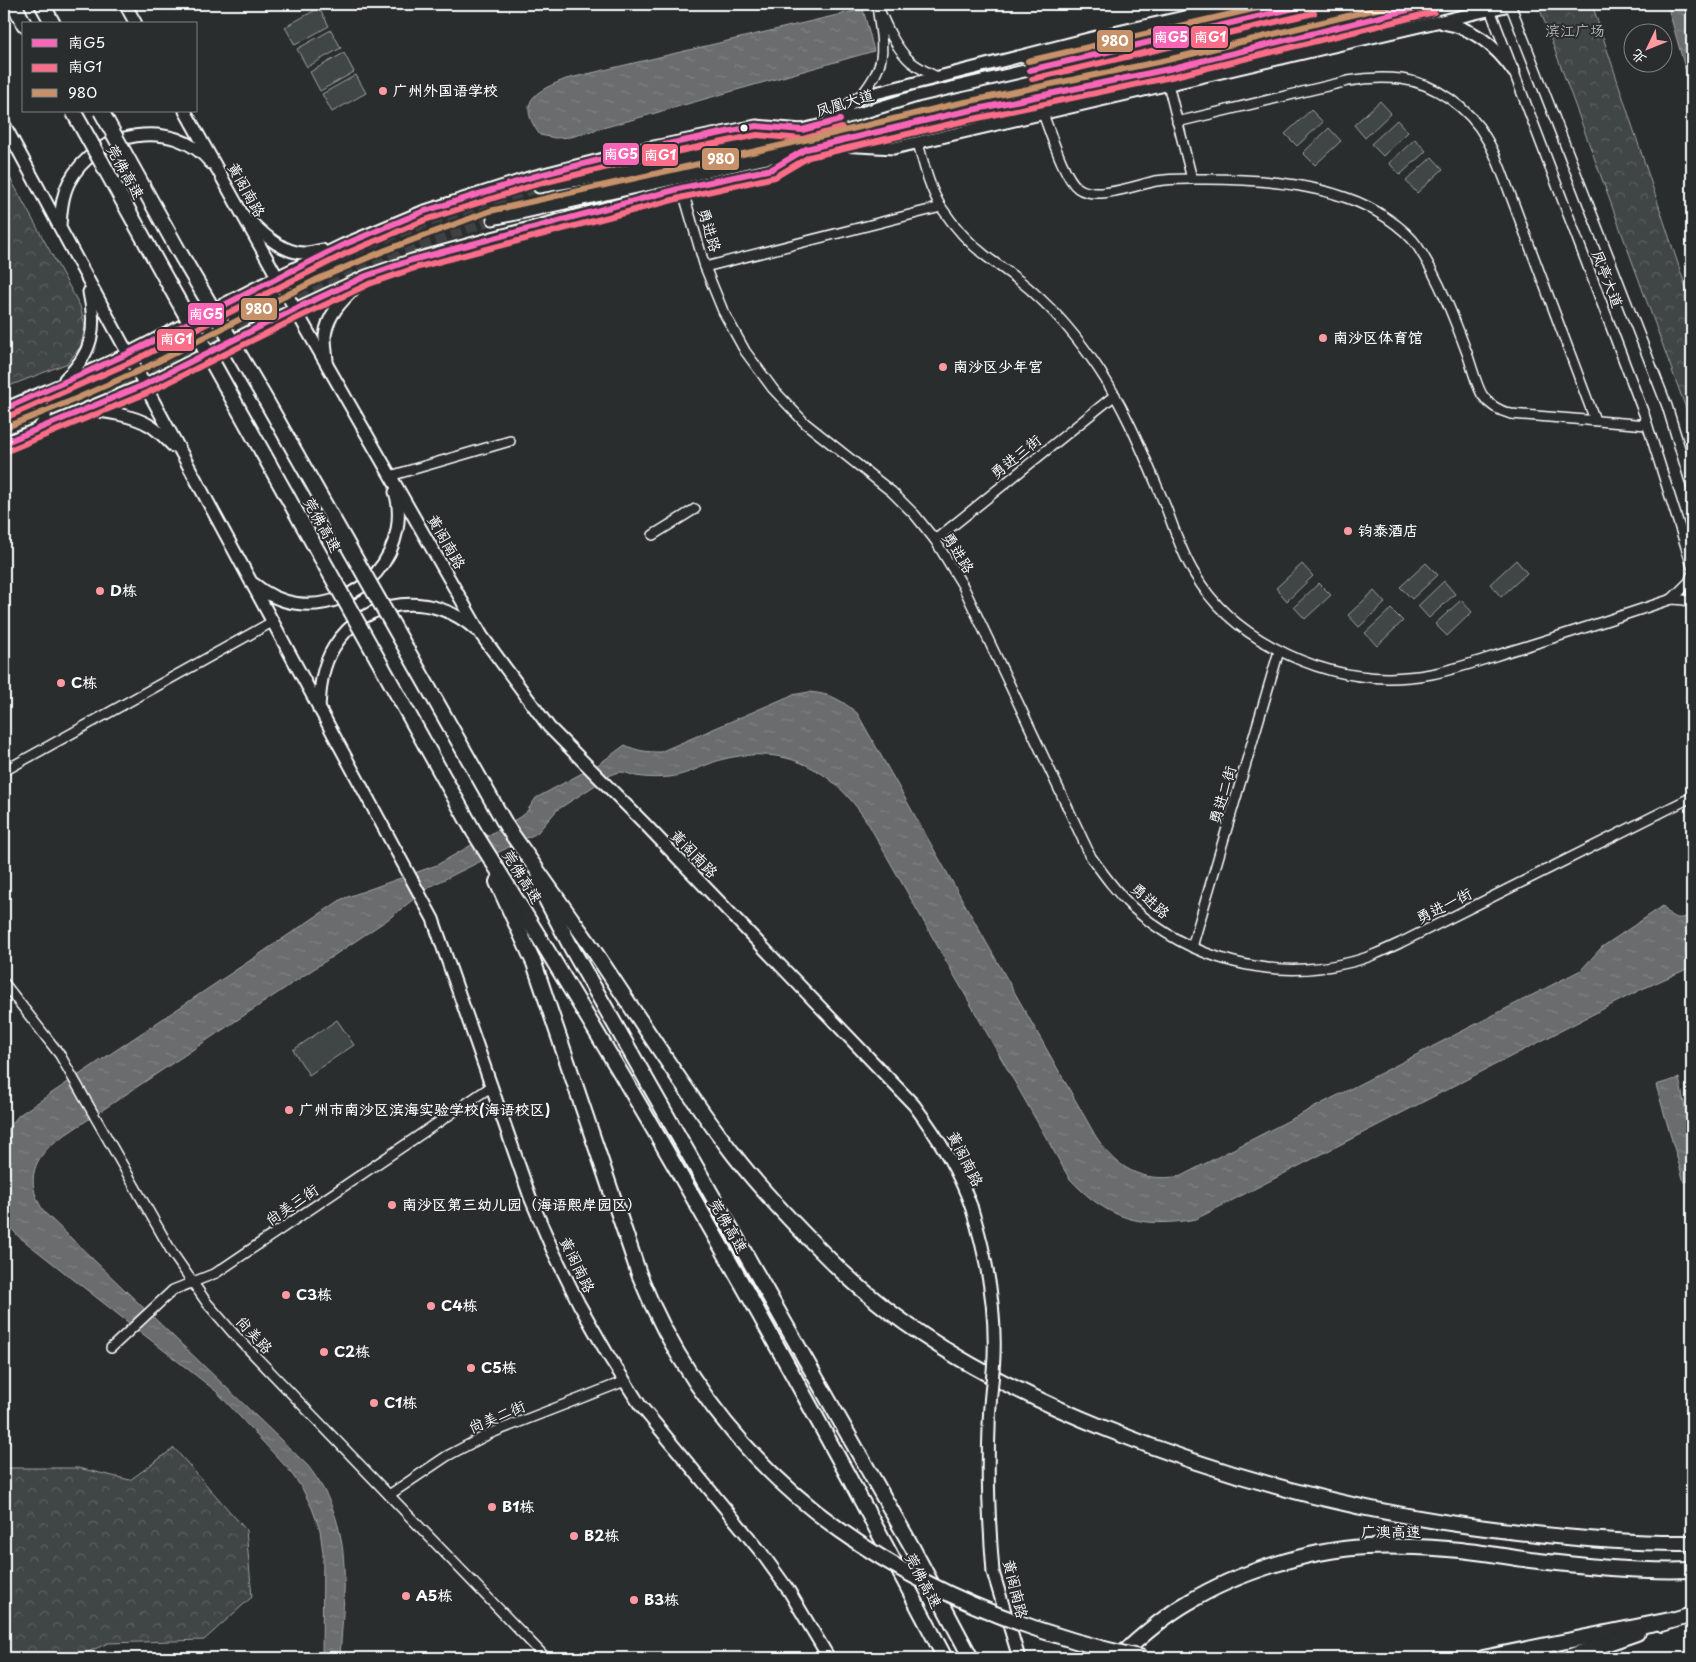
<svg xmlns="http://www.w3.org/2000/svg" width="1696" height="1662" font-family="'Playpen Sans','LXGW WenKai TC',sans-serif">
  <defs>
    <pattern id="forest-crowns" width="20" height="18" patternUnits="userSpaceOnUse" patternTransform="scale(1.25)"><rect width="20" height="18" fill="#414445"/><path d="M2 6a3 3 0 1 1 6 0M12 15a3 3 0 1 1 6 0" fill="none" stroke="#5e6061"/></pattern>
    <pattern id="water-ripples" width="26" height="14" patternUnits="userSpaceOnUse" patternTransform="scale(1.25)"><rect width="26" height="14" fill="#6a6c6d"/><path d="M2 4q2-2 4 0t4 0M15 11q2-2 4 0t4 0" fill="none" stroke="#808283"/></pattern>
  </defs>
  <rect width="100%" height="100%" fill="#2a2d2e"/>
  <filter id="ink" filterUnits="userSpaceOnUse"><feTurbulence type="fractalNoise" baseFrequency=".02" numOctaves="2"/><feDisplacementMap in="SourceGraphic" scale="10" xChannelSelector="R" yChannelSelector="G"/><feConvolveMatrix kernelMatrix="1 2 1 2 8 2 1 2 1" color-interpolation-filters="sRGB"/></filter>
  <g filter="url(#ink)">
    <g fill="url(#forest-crowns)" stroke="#a0a2a2">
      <polygon points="1538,4 1592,4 1692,306 1692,425"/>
      <polygon points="4,167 80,306 85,326 81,346 68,363 4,388"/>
      <polygon points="174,1448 246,1530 252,1597 204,1640 108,1643 75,1658 4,1658 4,1468 78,1468 130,1480"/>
    </g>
    <g fill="#414445" stroke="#a0a2a2">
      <polygon points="319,8 329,26 295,45 285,27"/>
      <polygon points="331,30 341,48 307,67 297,49"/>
      <polygon points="344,53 354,72 320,91 310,72"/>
      <polygon points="356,75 366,93 332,112 322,94"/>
      <polygon points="1380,101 1391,113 1365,138 1354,125"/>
      <polygon points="1311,110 1323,122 1297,146 1285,134"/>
      <polygon points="1397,120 1408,132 1383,156 1371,144"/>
      <polygon points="1329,128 1341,141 1315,165 1303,153"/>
      <polygon points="1415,139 1426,151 1400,175 1389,163"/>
      <polygon points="1432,157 1443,169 1417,193 1406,181"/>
      <polygon points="1516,560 1527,573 1501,597 1490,584"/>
      <polygon points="1426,563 1438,575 1412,599 1400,587"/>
      <polygon points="1302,564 1313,576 1287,601 1276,588"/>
      <polygon points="1444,581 1455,594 1429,618 1418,606"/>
      <polygon points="1319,583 1331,595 1305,619 1294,607"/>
      <polygon points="1374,591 1385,603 1359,627 1348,615"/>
      <polygon points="1461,600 1472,612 1447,636 1435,624"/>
      <polygon points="1391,609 1403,621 1377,646 1365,633"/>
      <polygon points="337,1020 354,1045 309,1075 293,1050"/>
    </g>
    <g fill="url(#water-ripples)" stroke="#a6a7a7">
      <polygon points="1667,4 1692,4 1692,93"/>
      <path d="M863 9 874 51 571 137 555 138 540 135C515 101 536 91 566 79Z"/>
      <path d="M809 692C831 694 840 699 857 713L1095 1135C1116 1168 1141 1183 1181 1176L1581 970 1602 947 1663 906C1671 918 1678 922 1692 914V939L1686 943 1685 951 1689 968 1640 990 1196 1219C1141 1229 1107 1219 1069 1178L869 825C836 772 791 745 728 758 708 762 691 774 670 777 659 778 647 778 636 776 631 775 626 772 621 772 618 772 614 774 611 775L557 810 537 833 429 887 387 920 56 1141C30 1161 26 1186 45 1213L308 1466C356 1528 344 1586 340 1658H322L323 1553 320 1530 312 1508 302 1488 288 1469 217 1392 18 1236 4 1220V1133L19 1115 342 899 437 865 525 814 536 798 599 764 625 745C637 751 647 752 660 752L792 695Z"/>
      <polygon points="1679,1078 1690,1133 1692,1135 1692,1180 1684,1182 1656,1085"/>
    </g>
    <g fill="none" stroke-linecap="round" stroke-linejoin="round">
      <g stroke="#3f4243" stroke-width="11" stroke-dasharray="11 5.5" stroke-linecap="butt">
        <path d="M86 379C172 342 253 295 339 257 404 228 471 207 539 187"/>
        <path d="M107 394C180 363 249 321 320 287 376 260 435 240 493 219"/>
        <polyline points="4,437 26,429"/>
      </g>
      <defs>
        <g id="minor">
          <polyline points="1488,4 1644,414 1692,566"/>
          <polyline points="1510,4 1667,406 1692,488"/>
          <polyline points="1168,84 1192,179"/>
          <path d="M860 97C890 61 882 48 877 5 885 23 893 43 907 58 915 67 927 72 937 77"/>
          <path d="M1043 114C1050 131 1064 178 1078 188 1096 201 1136 185 1156 181 1172 178 1189 179 1205 179 1252 179 1303 182 1347 198 1371 206 1404 226 1418 247 1439 279 1454 318 1467 353 1471 364 1477 388 1483 396 1490 406 1500 411 1511 414L1647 425"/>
          <path d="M1177 122 1348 81C1365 78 1383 77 1401 79 1435 83 1470 109 1486 138 1496 154 1502 173 1509 191L1595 420"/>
          <path d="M918 143C924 165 929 187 941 207 953 225 970 244 987 257 1003 269 1019 279 1033 292 1058 314 1080 341 1098 368 1127 411 1145 458 1165 505 1174 528 1181 552 1194 573 1212 605 1241 630 1273 647 1322 674 1376 684 1431 674 1463 668 1495 655 1527 646 1576 631 1624 615 1672 599"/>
          <path d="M682 188 705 267 723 311 745 351 773 389 805 423 892 492 915 515 935 540 963 586 1091 857C1104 875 1116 892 1132 907 1190 960 1271 981 1347 963 1366 959 1383 951 1400 943L1692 797"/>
          <polyline points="705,267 941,207"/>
          <polyline points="390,476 510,441"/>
          <polyline points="653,535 695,509"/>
          <polyline points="935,540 1115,395"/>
          <polyline points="1692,575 1689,582 1672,599 1685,600 1692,604"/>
          <polyline points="4,771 272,622"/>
          <polyline points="1192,947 1279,651"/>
          <polyline points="4,983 60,1055 173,1254 207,1303 233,1333 546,1658"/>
          <polyline points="111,1348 173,1290 216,1273 492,1086"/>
          <polyline points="389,1495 447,1456 489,1434 625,1381"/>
        </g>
        <g id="major">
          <polyline points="125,4 136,24"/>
          <path d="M1443 23C1474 28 1496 46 1514 72"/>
          <path d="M185 111 295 309 482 636 549 727 644 823 914 1105C938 1137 958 1169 971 1206"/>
          <polyline points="829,120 860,97 1096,37 1241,4"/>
          <polyline points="4,124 433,919 530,1197 553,1251 579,1304 608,1355 640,1405 761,1552 789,1591 829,1658"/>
          <polyline points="840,145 894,148 1510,5"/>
          <polyline points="539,187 651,167 822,125 917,96 1312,4"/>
          <polyline points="493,219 829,144 953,114 1169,69 1432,4"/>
          <path d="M251 222C265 236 285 254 306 253 311 253 317 251 322 250"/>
          <path d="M60 226C61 211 62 196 69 182 96 131 173 116 211 163"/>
          <path d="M327 360C326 352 325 344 325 336 327 313 347 296 362 281"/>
          <path d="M65 379C93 353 97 328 89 292"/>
          <path d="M22 402C41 403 54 411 38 429"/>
          <polyline points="4,409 58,386 127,354 277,277 343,245 422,212 532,177 639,150 756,126 802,130"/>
          <path d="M89 410C108 412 132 415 149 425 158 430 166 439 173 446"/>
          <polyline points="4,443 144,385 295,309 366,276 412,260 492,238 682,188 772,169 796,155"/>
          <path d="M254 584C306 628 384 596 397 530 399 518 399 504 395 492"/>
          <path d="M319 709C320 687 322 666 334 647 365 596 434 591 476 630"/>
          <polyline points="993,1572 1019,1658"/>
        </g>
        <g id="highway">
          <polyline points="14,4 24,24"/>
          <polyline points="42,4 53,24"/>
          <polyline points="101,161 166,279"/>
          <path d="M507 827C534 866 561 904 588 942 636 1013 682 1087 734 1155 761 1190 792 1222 823 1253 903 1335 1004 1388 1109 1430 1236 1481 1366 1514 1501 1530 1565 1538 1628 1544 1692 1543"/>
          <path d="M474 832C643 1101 798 1377 945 1658"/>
          <polyline points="497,882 534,963 639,1274"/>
          <polyline points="537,882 572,949 912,1547 971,1658"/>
          <polyline points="1662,1624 1692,1615"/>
          <path d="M1118 1658C1140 1637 1163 1617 1189 1602 1236 1573 1309 1550 1365 1547 1392 1546 1420 1547 1448 1549 1475 1551 1503 1556 1530 1560 1584 1566 1638 1572 1692 1570"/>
          <polyline points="1483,1658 1670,1620"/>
          <polyline points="1565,1658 1637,1633"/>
        </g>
      </defs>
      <use href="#minor" stroke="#fff" stroke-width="12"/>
      <use href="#major" stroke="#fff" stroke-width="15"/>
      <use href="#highway" stroke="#fff" stroke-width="18"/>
      <use href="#minor" stroke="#2a2d2e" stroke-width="9"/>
      <use href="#major" stroke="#2a2d2e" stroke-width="11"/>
      <use href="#highway" stroke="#2a2d2e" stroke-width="14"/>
      <defs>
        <path id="major-bridge" d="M971 1206C986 1254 996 1305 994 1356 993 1380 989 1404 989 1428 987 1476 989 1524 993 1572"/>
        <g id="highway-bridge">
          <polyline points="73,111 101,161"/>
          <polyline points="101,111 178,250 264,397 507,827"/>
          <polyline points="166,279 474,832"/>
          <path d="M639 1274C726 1493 920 1610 1143 1658"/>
        </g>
      </defs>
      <use href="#major-bridge" stroke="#fff" stroke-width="15" stroke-linecap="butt"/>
      <use href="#highway-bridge" stroke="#fff" stroke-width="18" stroke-linecap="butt"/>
      <use href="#major-bridge" stroke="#2a2d2e" stroke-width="11"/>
      <use href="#highway-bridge" stroke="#2a2d2e" stroke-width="14"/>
      <defs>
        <g id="bus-1">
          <polyline points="1030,70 1312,4"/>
          <polyline points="4,409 127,354 343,245 422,212 532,177 639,150 756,126 802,130 840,120"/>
          <polyline points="4,443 144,385 295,309 366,276 412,260 682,188 772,169 806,149 953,114 1169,69 1432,4"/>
        </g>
        <g id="bus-2">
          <polyline points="1032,79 1314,13"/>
          <polyline points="7,417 131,362 347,253 425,220 534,185 641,159 757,135 803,139 842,128"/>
          <polyline points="7,451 147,393 299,317 369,284 415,268 684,197 775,177 809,157 955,123 1171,77 1434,12"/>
        </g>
        <g id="bus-3">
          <polyline points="1028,61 1275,4"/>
          <polyline points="4,428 71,401 145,368 318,279 386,250 490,211 827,135 951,105 1167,60 1397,4"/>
        </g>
      </defs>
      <use href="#bus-1" stroke="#2a2d2e" stroke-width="10"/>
      <use href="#bus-2" stroke="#2a2d2e" stroke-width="10"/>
      <use href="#bus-3" stroke="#2a2d2e" stroke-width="10"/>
      <use href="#bus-1" stroke="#fa66b7" stroke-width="6"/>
      <use href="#bus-2" stroke="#fb6d88" stroke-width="6"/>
      <use href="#bus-3" stroke="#c7916a" stroke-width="6"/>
    </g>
  </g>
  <g fill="#ff9aa2" stroke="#2a2d2e" stroke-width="2">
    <circle cx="383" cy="91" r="5"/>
    <circle cx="1323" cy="338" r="5"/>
    <circle cx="943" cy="367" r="5"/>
    <circle cx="1348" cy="531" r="5"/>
    <circle cx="100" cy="591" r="5"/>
    <circle cx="61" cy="683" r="5"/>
    <circle cx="289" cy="1110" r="5"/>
    <circle cx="392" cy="1205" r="5"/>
    <circle cx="286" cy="1295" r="5"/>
    <circle cx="431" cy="1306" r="5"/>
    <circle cx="324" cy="1352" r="5"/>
    <circle cx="471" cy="1368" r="5"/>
    <circle cx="374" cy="1403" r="5"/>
    <circle cx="492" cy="1507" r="5"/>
    <circle cx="574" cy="1536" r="5"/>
    <circle cx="406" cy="1596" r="5"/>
    <circle cx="634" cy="1600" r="5"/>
  </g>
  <circle fill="#fff" stroke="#2a2d2e" stroke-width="2" cx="744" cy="128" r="4.5"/>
  <g text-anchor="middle" stroke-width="4" stroke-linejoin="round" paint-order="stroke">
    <g font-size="15" fill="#b3b4b5" stroke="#2a2d2e">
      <text x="1575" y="36">滨江广场</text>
    </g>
    <g font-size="15" font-weight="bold" fill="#fff" stroke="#2a2d2e" text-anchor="start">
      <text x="393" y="96">广州外国语学校</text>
      <text x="1333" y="343">南沙区体育馆</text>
      <text x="953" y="372">南沙区少年宫</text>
      <text x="1358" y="536">钧泰酒店</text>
      <text x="110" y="596">D栋</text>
      <text x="71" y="688">C栋</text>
      <text x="299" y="1115">广州市南沙区滨海实验学校(海语校区)</text>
      <text x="402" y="1210">南沙区第三幼儿园（海语熙岸园区）</text>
      <text x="296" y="1300">C3栋</text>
      <text x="441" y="1311">C4栋</text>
      <text x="334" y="1357">C2栋</text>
      <text x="481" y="1373">C5栋</text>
      <text x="384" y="1408">C1栋</text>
      <text x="502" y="1512">B1栋</text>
      <text x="584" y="1541">B2栋</text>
      <text x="416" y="1601">A5栋</text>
      <text x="644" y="1605">B3栋</text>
    </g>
    <g font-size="15" fill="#fff" stroke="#2a2d2e">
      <text transform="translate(845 103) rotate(-17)" y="5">凤凰大道</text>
      <text transform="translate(125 172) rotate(61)" y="5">莞佛高速</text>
      <text transform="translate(246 190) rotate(61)" y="5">黄阁南路</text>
      <text transform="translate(709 230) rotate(73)" y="5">勇进路</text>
      <text transform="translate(1607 279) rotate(69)" y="5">凤亭大道</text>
      <text transform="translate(1016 457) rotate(-39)" y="5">勇进三街</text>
      <text transform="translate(322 525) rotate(61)" y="5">莞佛高速</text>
      <text transform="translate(446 542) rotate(60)" y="5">黄阁南路</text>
      <text transform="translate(958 553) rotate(58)" y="5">勇进路</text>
      <text transform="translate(1223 795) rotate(-74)" y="5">勇进二街</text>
      <text transform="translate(694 854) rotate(46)" y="5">黄阁南路</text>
      <text transform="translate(522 877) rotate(58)" y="5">莞佛高速</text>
      <text transform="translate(1150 901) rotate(41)" y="5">勇进路</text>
      <text transform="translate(1444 906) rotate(-27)" y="5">勇进一街</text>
      <text transform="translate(965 1159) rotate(63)" y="5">黄阁南路</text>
      <text transform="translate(292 1205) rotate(-34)" y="5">尚美三街</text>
      <text transform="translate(728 1226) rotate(60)" y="5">莞佛高速</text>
      <text transform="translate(577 1265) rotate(64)" y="5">黄阁南路</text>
      <text transform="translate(254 1335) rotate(47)" y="5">尚美路</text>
      <text transform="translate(497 1417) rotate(-23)" y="5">尚美二街</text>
      <text x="1391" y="1537">广澳高速</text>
      <text transform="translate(923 1581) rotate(62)" y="5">莞佛高速</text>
      <text transform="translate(1015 1589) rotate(76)" y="5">黄阁南路</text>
    </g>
  </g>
  <g stroke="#2a2d2e" stroke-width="2">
    <rect x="1152" y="25" width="38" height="24" rx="5" fill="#fa66b7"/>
    <rect x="1190" y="25" width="39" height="24" rx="5" fill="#fb6d88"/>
    <rect x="1096" y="29" width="38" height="24" rx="5" fill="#c7916a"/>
    <rect x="602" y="142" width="38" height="24" rx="5" fill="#fa66b7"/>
    <rect x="641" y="143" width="38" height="24" rx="5" fill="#fb6d88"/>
    <rect x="701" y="147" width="39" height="24" rx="5" fill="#c7916a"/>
    <rect x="240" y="297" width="38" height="24" rx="5" fill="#c7916a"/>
    <rect x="187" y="302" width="38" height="24" rx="5" fill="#fa66b7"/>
    <rect x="156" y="328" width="39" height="24" rx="5" fill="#fb6d88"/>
  </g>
  <g font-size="14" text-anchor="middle" font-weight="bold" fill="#fff">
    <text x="1171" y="42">南G5</text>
    <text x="1210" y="42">南G1</text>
    <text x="1115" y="46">980</text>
    <text x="621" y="159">南G5</text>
    <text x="660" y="160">南G1</text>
    <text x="721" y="164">980</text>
    <text x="259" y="314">980</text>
    <text x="206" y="319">南G5</text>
    <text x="176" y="344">南G1</text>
  </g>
  <rect width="1696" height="1662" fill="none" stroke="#2a2d2e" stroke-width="20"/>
  <rect x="10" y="10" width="1676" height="1642" fill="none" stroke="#fff" stroke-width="2" filter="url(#ink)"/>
  <rect x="22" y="22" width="175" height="90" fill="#2a2d2e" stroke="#7f8182"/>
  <rect x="32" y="39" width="25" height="8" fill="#fa66b7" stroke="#7f8182"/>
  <text x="68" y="48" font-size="15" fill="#ffffff">南G5</text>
  <rect x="32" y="64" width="25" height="8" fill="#fb6d88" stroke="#7f8182"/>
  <text x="68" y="72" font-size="15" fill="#ffffff">南G1</text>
  <rect x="32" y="89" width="25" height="8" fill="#c7916a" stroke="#7f8182"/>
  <text x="68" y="98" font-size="15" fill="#ffffff">980</text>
  <g transform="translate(1648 48) rotate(227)"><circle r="24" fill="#2a2d2e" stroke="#7f8182"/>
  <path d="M0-4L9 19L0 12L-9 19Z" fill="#ff9aa2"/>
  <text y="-8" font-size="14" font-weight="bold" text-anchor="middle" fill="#ffffff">北</text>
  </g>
</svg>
